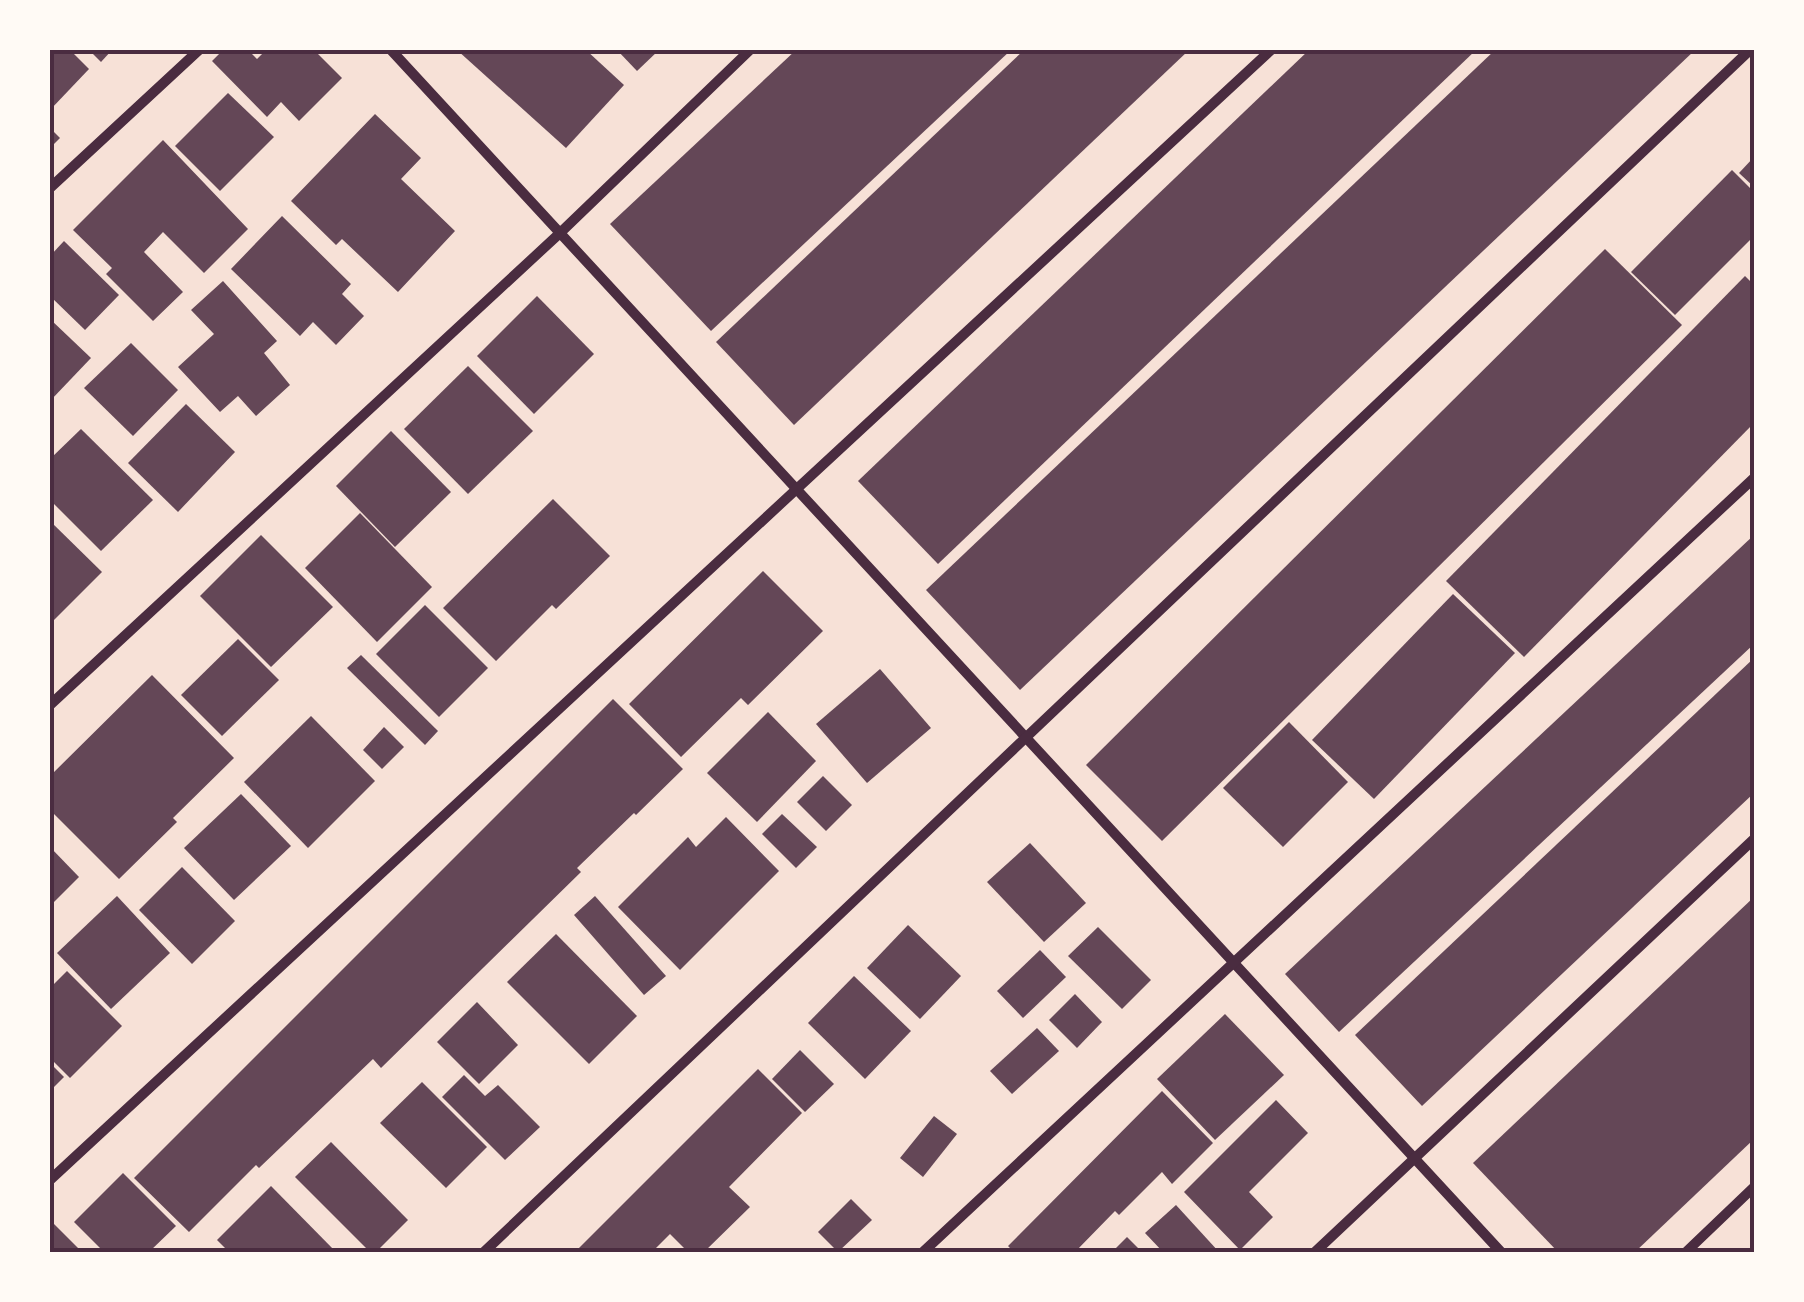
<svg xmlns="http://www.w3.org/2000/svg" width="1804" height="1302" font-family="Cabin,sans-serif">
  <rect width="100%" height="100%" fill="#f7e1d7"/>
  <g fill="#644757">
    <polygon points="50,50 70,50 89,69 50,110"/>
    <polygon points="89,50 112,50 101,62"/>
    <polygon points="223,50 248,50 257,59 266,50 314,50 342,78 299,121 281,102 267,117 212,61"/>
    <polygon points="457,50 586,50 624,85 566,148"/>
    <polygon points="617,50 659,50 637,71"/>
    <polygon points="796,50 1011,50 711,331 610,224"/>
    <polygon points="1024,50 1189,50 794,425 716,342"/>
    <polygon points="1309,50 1476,50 938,564 858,481"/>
    <polygon points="1495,50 1695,50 1020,690 926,590"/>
    <polygon points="228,93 274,137 220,191 175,146"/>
    <polygon points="375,114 421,158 401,179 455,231 398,292 342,239 336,245 291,201"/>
    <polygon points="50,128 60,138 50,148"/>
    <polygon points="163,140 248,229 204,273 163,232 144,252 183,292 153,321 106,274 112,268 73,230"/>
    <polygon points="1754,157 1754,187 1739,173"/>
    <polygon points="1732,170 1754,192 1754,236 1675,315 1631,272"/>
    <polygon points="282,216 351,284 342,294 364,316 336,345 313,322 300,336 231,269"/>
    <polygon points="64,241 119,295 85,330 50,296 50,256"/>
    <polygon points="1605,249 1682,325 1162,841 1086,765"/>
    <polygon points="1745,276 1754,285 1754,423 1524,657 1446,581"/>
    <polygon points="223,281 277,341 264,353 290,385 256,416 238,396 220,412 178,367 214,334 191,310"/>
    <polygon points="537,296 594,354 534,414 477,356"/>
    <polygon points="50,319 91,358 50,401"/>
    <polygon points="131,343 178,390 133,436 84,388"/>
    <polygon points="468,366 533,431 468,494 404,429"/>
    <polygon points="186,404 235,452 178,512 128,463"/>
    <polygon points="81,429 153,500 101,551 50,500 50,459"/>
    <polygon points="391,431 451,492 395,547 336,486"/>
    <polygon points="553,499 610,556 556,609 552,605 496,661 443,608"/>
    <polygon points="360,513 432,587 377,642 305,568"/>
    <polygon points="50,521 102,572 50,624"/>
    <polygon points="261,535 333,607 271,667 200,596"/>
    <polygon points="1754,535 1754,644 1339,1032 1285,974"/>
    <polygon points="763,571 823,631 748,705 741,698 681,757 629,704"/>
    <polygon points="1453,594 1515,653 1374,799 1312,740"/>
    <polygon points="425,605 488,668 439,717 376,654"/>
    <polygon points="238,639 279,680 222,736 181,695"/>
    <polygon points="361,655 438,731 425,745 347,668"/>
    <polygon points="1754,658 1754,793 1422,1106 1355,1035"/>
    <polygon points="880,669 931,728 867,783 816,724"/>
    <polygon points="152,675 234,758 173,818 177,822 119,879 50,810 50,776"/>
    <polygon points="613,699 683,769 636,815 634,813 577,868 581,872 381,1068 373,1059 259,1168 256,1165 189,1232 134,1178"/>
    <polygon points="768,712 816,761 757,822 707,773"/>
    <polygon points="311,716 375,781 308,848 244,782"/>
    <polygon points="1289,722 1348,782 1283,847 1223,788"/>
    <polygon points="384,727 404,747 382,769 363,750"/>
    <polygon points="823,776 852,805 826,831 797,802"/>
    <polygon points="241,794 291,846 234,900 184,848"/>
    <polygon points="782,814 817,847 796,868 762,834"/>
    <polygon points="726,817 779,871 680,970 618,907 688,837 696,847"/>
    <polygon points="1030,843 1086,903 1044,942 987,882"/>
    <polygon points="50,847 79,877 50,906"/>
    <polygon points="182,867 235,921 192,964 139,910"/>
    <polygon points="117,896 170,953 111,1009 57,953"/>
    <polygon points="595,896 666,976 644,995 574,915"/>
    <polygon points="1754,897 1754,1139 1635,1252 1558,1252 1473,1163"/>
    <polygon points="908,925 961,976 920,1019 867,968"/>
    <polygon points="1098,927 1151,980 1122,1009 1068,956"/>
    <polygon points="556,934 637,1016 589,1064 507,982"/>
    <polygon points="1040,950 1066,977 1023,1018 997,991"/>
    <polygon points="67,971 122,1026 70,1078 50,1058 50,988"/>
    <polygon points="854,976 911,1031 865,1079 808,1023"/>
    <polygon points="1075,994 1102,1022 1077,1048 1049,1020"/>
    <polygon points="477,1002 518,1045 479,1084 437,1042"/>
    <polygon points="1225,1014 1284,1075 1215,1140 1157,1079"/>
    <polygon points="1037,1028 1059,1051 1012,1094 990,1071"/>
    <polygon points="800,1050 834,1084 805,1112 772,1079"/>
    <polygon points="50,1063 64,1077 50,1091"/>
    <polygon points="758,1069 802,1113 729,1187 750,1207 704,1252 688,1252 670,1234 652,1252 575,1252"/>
    <polygon points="464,1075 485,1096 498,1085 540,1127 505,1160 442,1097"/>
    <polygon points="422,1082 487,1147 446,1188 380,1123"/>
    <polygon points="1162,1091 1213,1143 1172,1184 1162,1172 1119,1215 1115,1211 1075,1252 1014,1252 1008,1246"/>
    <polygon points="1276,1100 1308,1133 1249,1192 1273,1217 1240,1250 1184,1192"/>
    <polygon points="934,1116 957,1134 923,1177 900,1158"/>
    <polygon points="331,1142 408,1220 376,1252 370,1252 295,1177"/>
    <polygon points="123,1173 176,1226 149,1252 104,1252 74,1222"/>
    <polygon points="271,1186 336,1252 229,1252 217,1240"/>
    <polygon points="851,1199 872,1220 838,1252 818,1232"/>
    <polygon points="1176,1205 1219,1252 1163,1252 1145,1233"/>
    <polygon points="50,1220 82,1252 50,1252"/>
    <polygon points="1127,1237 1142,1252 1112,1252"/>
  </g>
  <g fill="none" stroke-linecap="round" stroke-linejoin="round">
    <g stroke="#4a2c40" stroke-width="10">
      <polyline points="391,50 1501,1252"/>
      <polyline points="50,188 199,50"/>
      <polyline points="50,705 560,233 750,50"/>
      <polyline points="50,1180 1271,50"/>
      <polyline points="484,1252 1750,50"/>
      <polyline points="923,1252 1754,478"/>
      <polyline points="1315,1252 1754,839"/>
      <polyline points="1686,1252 1754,1187"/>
    </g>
  </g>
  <rect width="1804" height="1302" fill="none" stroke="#fffaf5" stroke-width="105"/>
  <rect x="52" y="52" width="1700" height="1198" fill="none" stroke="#4a2c40" stroke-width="4"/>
</svg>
